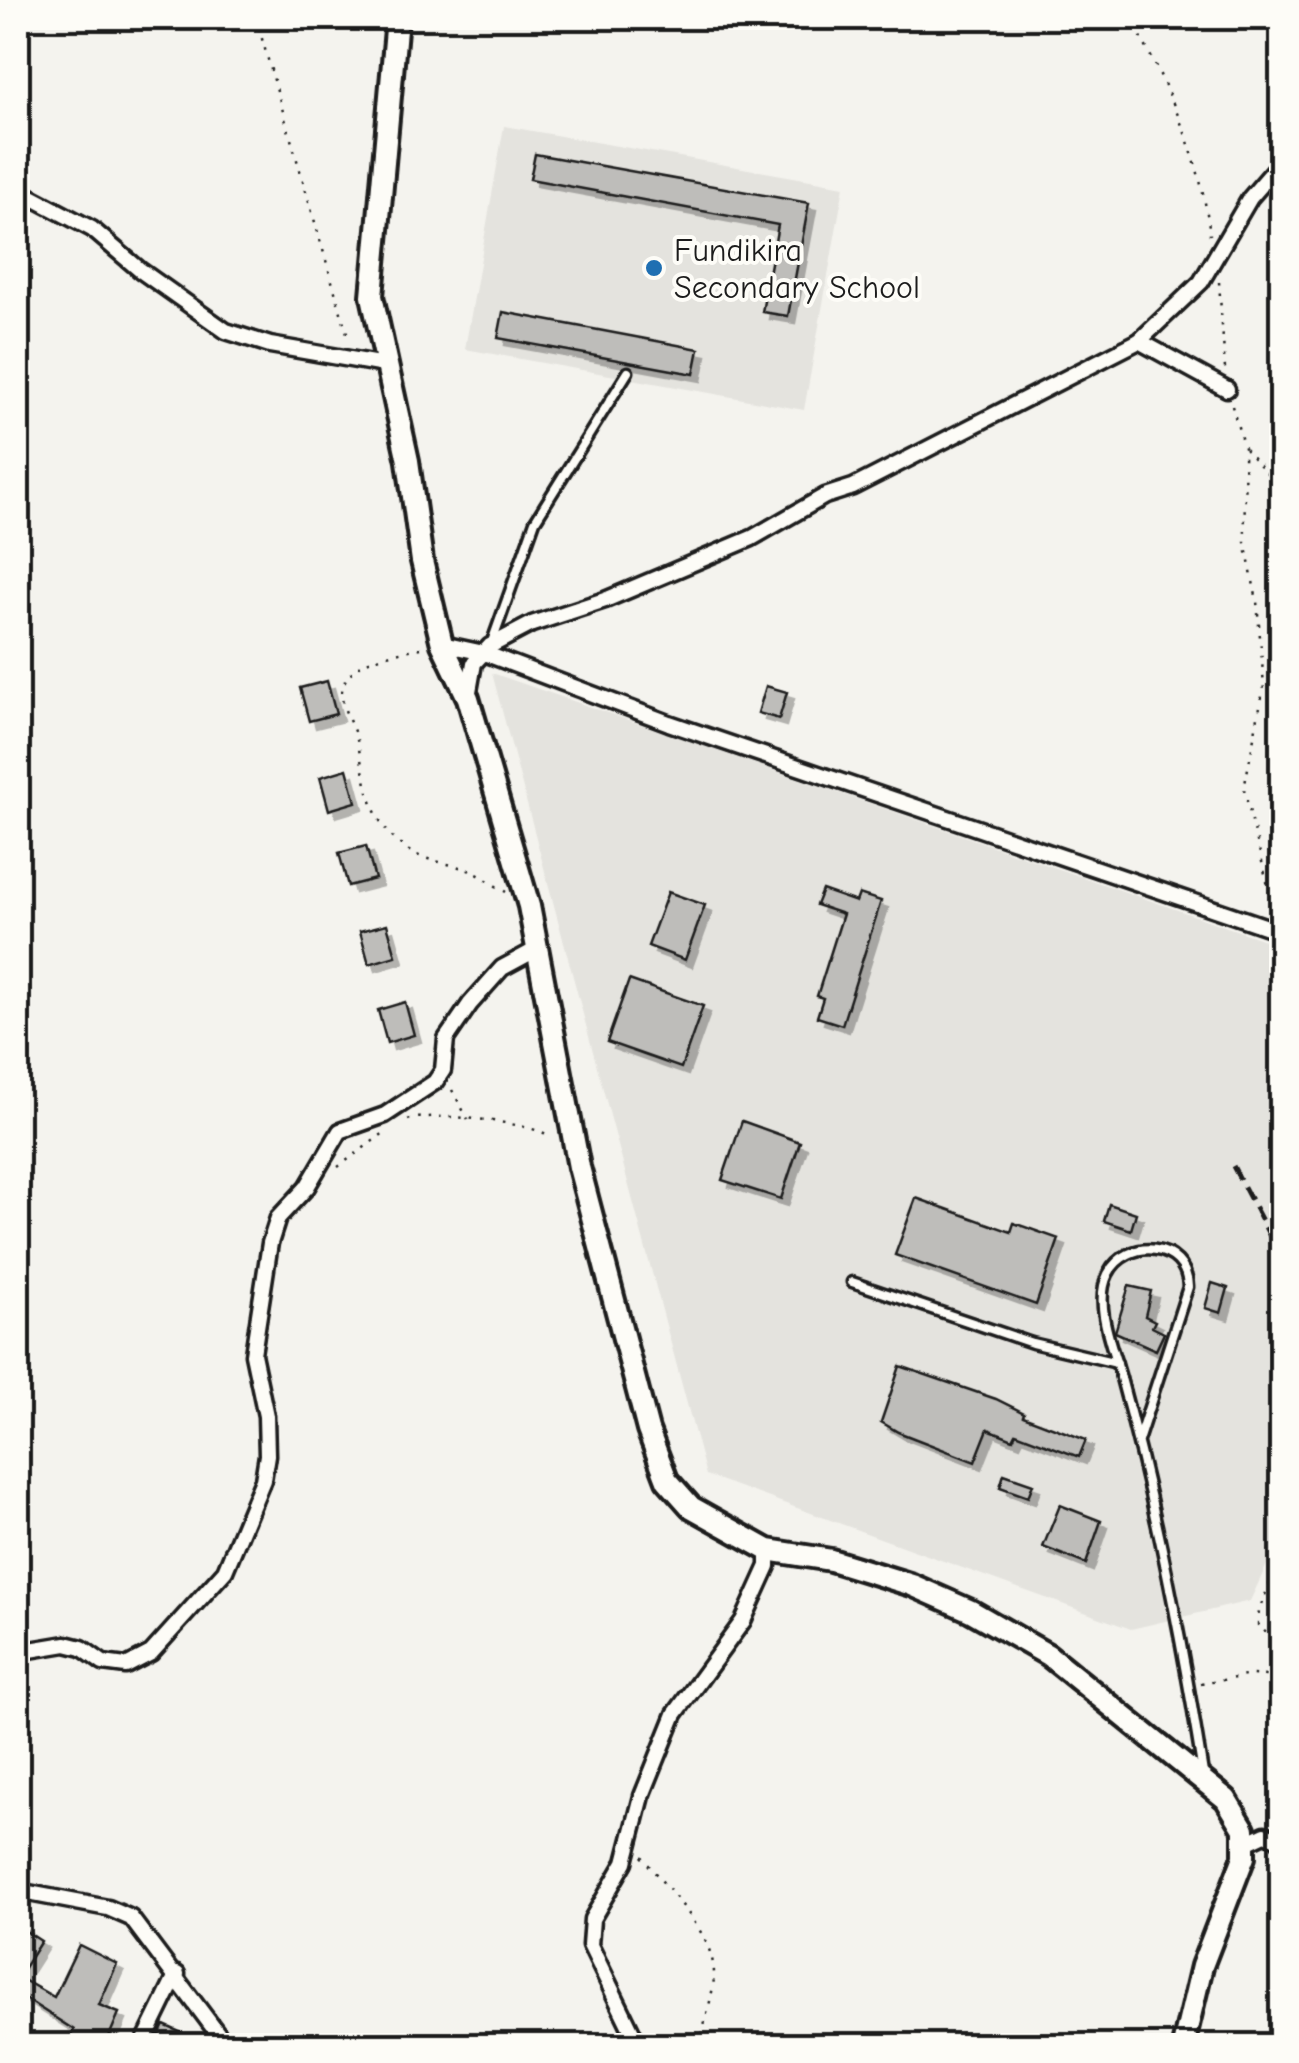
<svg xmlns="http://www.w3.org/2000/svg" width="1299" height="2063" font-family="'Comic Neue',sans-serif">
  <defs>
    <filter id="shadow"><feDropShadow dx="7" dy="7" stdDeviation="0" flood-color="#0004"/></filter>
  </defs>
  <rect width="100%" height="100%" fill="#f4f3ee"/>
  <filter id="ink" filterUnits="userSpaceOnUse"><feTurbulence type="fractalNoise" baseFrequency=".01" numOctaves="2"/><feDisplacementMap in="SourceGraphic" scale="20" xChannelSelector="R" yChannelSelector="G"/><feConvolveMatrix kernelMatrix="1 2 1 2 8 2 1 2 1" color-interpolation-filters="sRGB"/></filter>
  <g filter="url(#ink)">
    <g fill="#e4e3de">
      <polygon points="504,126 844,186 804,410 465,349"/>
      <polygon points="492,673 1276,944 1282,965 1282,1532 1250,1601 1131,1629 706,1475"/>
    </g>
    <g fill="#bebdba" stroke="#1c1c1c" stroke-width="2.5" filter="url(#shadow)">
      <polygon points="535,154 809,203 788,316 762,312 778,225 530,179"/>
      <polygon points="503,312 699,349 694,374 498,338"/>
      <polygon points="327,681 336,714 309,721 300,688"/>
      <polygon points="766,686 787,692 779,719 758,713"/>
      <polygon points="347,769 356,802 329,810 320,777"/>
      <polygon points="366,846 375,879 348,886 339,853"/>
      <polygon points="822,890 856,902 859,894 881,901 842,1025 817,1017 823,998 817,996 843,914 816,905"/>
      <polygon points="668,892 705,905 685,960 648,946"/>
      <polygon points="387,924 396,956 369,964 360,931"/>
      <polygon points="629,980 703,1006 681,1068 607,1042"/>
      <polygon points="405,1002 414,1035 387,1043 378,1010"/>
      <polygon points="742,1121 800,1142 781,1199 722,1180"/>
      <polygon points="916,1198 1011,1232 1014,1223 1059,1239 1036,1305 895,1255"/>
      <polygon points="1109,1204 1136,1213 1131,1230 1104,1221"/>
      <polygon points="1212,1283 1228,1288 1221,1313 1205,1308"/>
      <polygon points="1129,1286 1151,1291 1145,1316 1155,1321 1152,1327 1164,1333 1156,1350 1115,1332"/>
      <polygon points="900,1366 996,1399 1024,1413 1023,1416 1086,1440 1079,1457 1016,1433 1013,1439 988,1429 975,1462 898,1432 881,1422"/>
      <polygon points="1004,1474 1033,1484 1028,1497 1000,1487"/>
      <polygon points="1060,1505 1101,1521 1086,1564 1043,1547"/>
      <polygon points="18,1926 41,1941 18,1977 54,1997 79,1945 117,1964 99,2005 119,2013 105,2046 65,2046 74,2030 18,1994"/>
      <polygon points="164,2025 182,2033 176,2046 154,2046"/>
    </g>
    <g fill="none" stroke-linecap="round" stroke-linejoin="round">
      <defs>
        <g id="lane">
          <polyline points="492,642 535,521 628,372"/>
          <polyline points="852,1282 1032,1343 1117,1363"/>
          <path d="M1138 1441 1188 1287C1187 1242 1127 1237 1108 1274 1093 1304 1113 1348 1121 1378 1156 1507 1182 1640 1203 1773"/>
        </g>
        <g id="street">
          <polyline points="18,190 92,229 140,270 226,331 270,345 390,366"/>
          <polyline points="1139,341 1227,389"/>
          <polyline points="442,644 484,653 669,723 1282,932"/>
          <polyline points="468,697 474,663 490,646 532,624 605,600 752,538 825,496 853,487 1139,341 1201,282 1250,198 1282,161"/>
          <polyline points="18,1652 66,1644 82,1648 103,1663 126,1666 151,1653 225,1571 263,1480 267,1455 266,1416 253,1354 270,1243 278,1218 307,1187 340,1131 385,1115 435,1082 443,1070 446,1039 470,1004 502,968 539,948"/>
          <polyline points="1246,1843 1265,1834 1282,1840"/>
          <polyline points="18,1891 108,1908 131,1918 227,2046"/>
          <polyline points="142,2046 177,1974"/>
          <polyline points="639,2046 590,1945 592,1919 625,1862 642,1796 675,1714 743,1621 768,1566 768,1550"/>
        </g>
        <polyline id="secondary" points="397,18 372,296 408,461 422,561 442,644 468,698 529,906 579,1167 648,1430 667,1480 691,1507 768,1550 831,1560 912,1585 971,1611 1048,1655 1226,1799 1244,1829 1244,1857 1202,1966 1183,2046"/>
      </defs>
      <use href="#lane" stroke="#1c1c1c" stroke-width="15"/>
      <use href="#street" stroke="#1c1c1c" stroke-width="21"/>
      <use href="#secondary" stroke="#1c1c1c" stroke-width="28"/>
      <g stroke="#1c1c1c" stroke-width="2.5" stroke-dasharray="2.5 8" stroke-linecap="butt">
        <polyline points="256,18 349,340"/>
        <path d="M1131 18C1168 88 1201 155 1210 235"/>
        <polyline points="1219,282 1225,369"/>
        <polyline points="1232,406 1244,448 1245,542 1257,601 1264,686 1244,789 1275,914"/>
        <polyline points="1245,449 1282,489"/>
        <path d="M421 648C400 652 364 657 349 675 331 696 352 721 357 740 366 780 367 817 401 845 422 863 449 861 473 872 484 877 495 886 506 892"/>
        <polyline points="452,1090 469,1121"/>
        <path d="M408 1120C434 1111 529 1122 552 1137"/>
        <polyline points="338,1167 384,1133"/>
        <polyline points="1282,1554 1259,1610 1258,1625 1282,1648"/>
        <polyline points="1201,1684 1251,1675 1282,1677"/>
        <path d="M642 1856C666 1890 715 1932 714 1976 713 1998 703 2023 700 2046"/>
        <polyline points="523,2046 526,2040"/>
      </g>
      <use href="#lane" stroke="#fdfcf7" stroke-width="8"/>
      <use href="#street" stroke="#fdfcf7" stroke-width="14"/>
      <use href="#secondary" stroke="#fdfcf7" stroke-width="20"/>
      <polyline stroke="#1c1c1c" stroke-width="5" stroke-dasharray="15 8" stroke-linecap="butt" points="1233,1166 1282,1259"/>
    </g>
  </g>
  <circle fill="#1f6fb2" stroke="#fdfcf7" stroke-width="4" cx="654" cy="268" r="10"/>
  <g text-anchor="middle" stroke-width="8" stroke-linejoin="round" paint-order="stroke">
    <g font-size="32" fill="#1c1c1c" stroke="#fdfcf7" text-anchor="start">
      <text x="674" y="261">Fundikira<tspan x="674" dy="37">Secondary School</tspan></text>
    </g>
  </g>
  <rect width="1299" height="2063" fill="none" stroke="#fdfcf7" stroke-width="60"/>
  <rect x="30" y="30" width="1239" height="2003" fill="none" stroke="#1c1c1c" stroke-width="4" filter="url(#ink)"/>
</svg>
